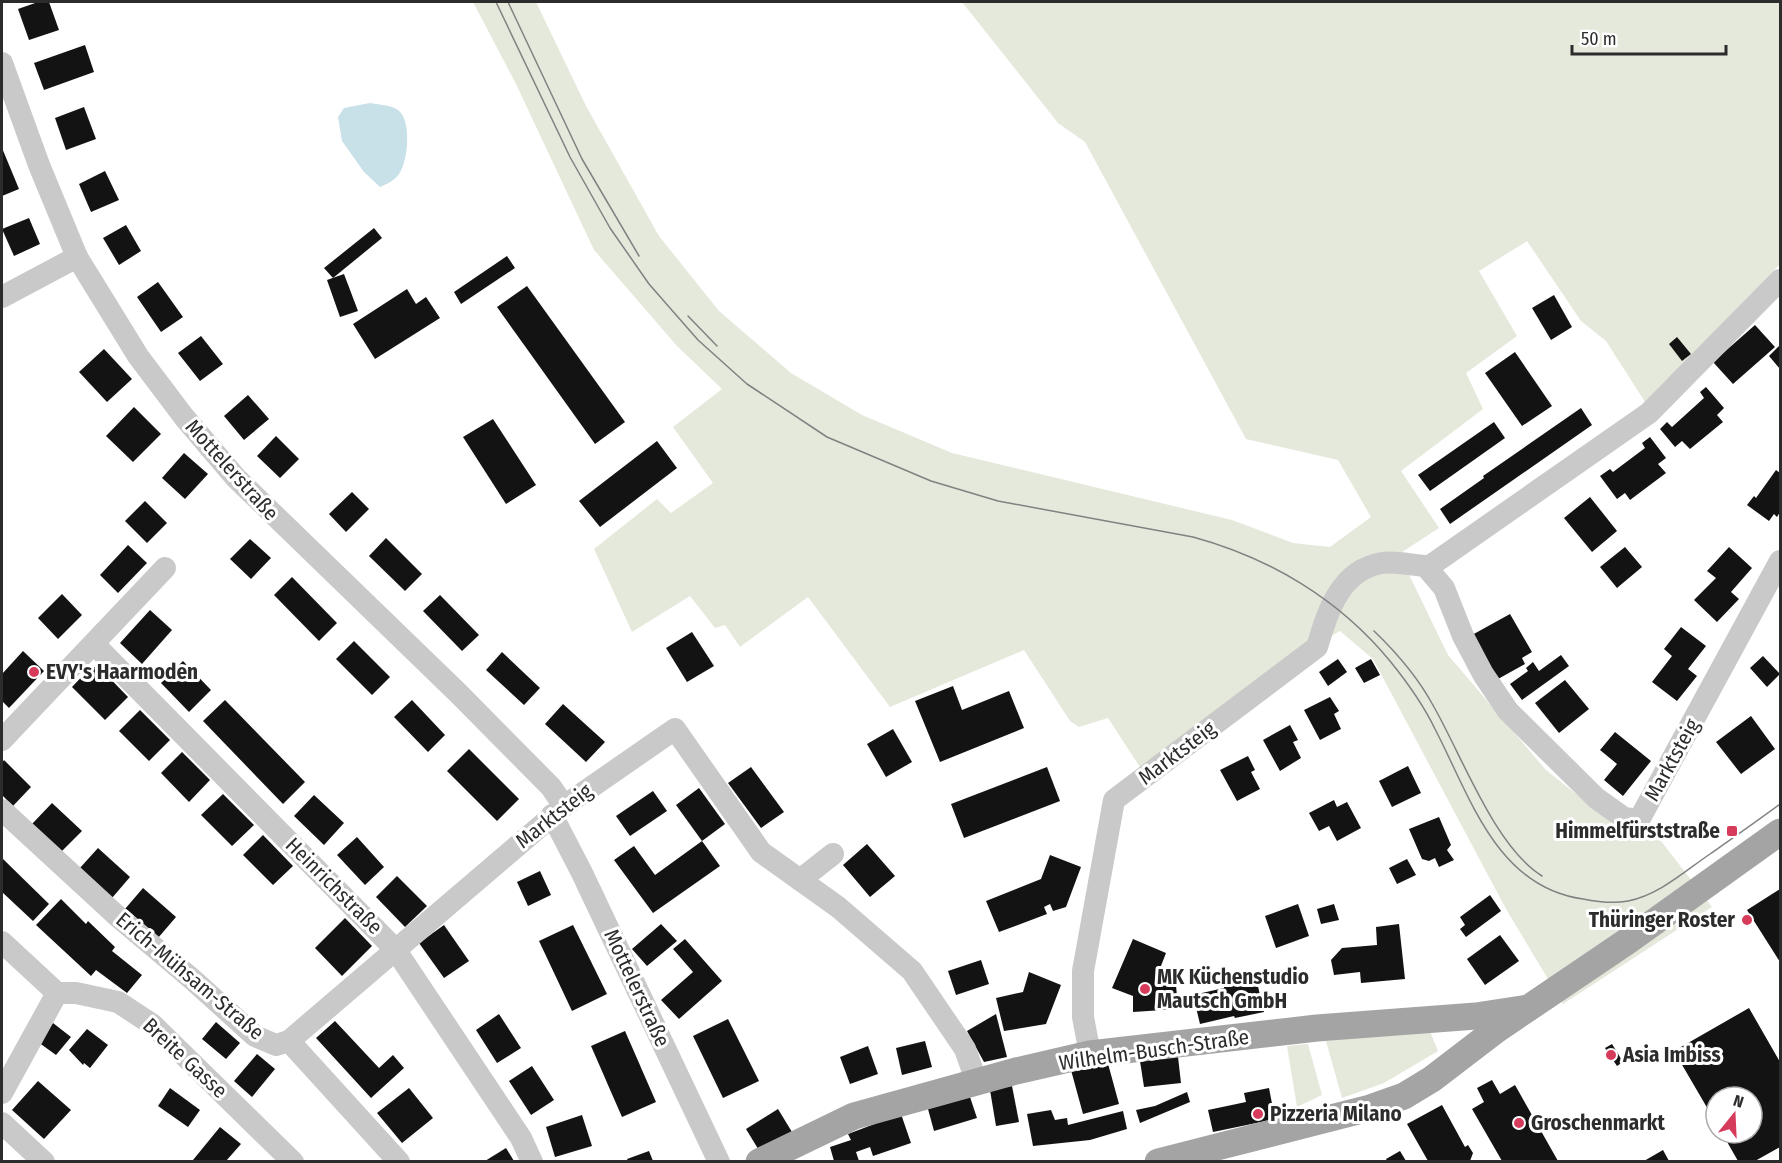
<svg xmlns="http://www.w3.org/2000/svg" width="1782" height="1163" font-family="'Fira Sans Condensed',sans-serif">
  <rect width="100%" height="100%" fill="#fff"/>
  <g fill="#e4e9db">
    <polygon points="473,2 536,2 586,106 659,236 719,311 791,373 862,415 952,453 1232,520 1293,543 1330,547 1371,517 1338,460 1246,439 1085,142 1058,123 962,2 1780,2 1780,264 1645,402 1606,341 1581,321 1527,241 1479,271 1517,336 1466,373 1483,409 1401,471 1439,528 1399,554 1448,655 1546,770 1631,838 1651,828 1712,907 1563,1004 1506,909 1373,659 1340,631 1310,648 1140,767 1108,718 1079,727 1070,721 1024,650 890,707 808,597 740,647 725,625 715,628 690,596 632,632 594,549 657,499 671,513 713,483 673,427 722,389 677,346 594,250 515,82"/>
    <polygon points="1429,1029 1438,1051 1384,1083 1342,1098 1326,1041"/>
    <polygon points="1308,1044 1322,1095 1297,1107 1287,1046"/>
  </g>
  <path fill="#c8e0e8" d="M370 103C380 105 395 105 401 113 411 126 408 161 399 174 395 180 387 184 380 187L364 172 342 141 338 117 344 108Z"/>
  <g fill="#131313">
    <polygon points="38,2 49,2 59,30 29,40 18,9"/>
    <polygon points="85,45 94,72 44,90 34,63"/>
    <polygon points="84,107 96,139 66,150 55,118"/>
    <polygon points="2,148 19,189 2,196"/>
    <polygon points="105,171 119,200 91,212 79,184"/>
    <polygon points="29,218 40,244 14,256 2,229"/>
    <polygon points="126,225 141,251 119,265 103,238"/>
    <polygon points="374,228 382,238 333,278 324,268"/>
    <polygon points="507,256 515,268 461,304 454,292"/>
    <polygon points="344,274 358,311 340,317 327,280"/>
    <polygon points="158,282 183,317 161,332 137,297"/>
    <polygon points="527,286 625,422 595,444 497,307"/>
    <polygon points="407,289 416,304 426,297 440,318 375,359 353,324"/>
    <polygon points="1554,295 1572,327 1551,340 1532,308"/>
    <polygon points="1755,325 1775,347 1733,384 1713,362"/>
    <polygon points="201,336 223,364 200,381 178,353"/>
    <polygon points="1677,337 1691,354 1682,361 1669,344"/>
    <polygon points="1780,345 1780,369 1769,356"/>
    <polygon points="104,349 132,379 107,402 79,372"/>
    <polygon points="1515,352 1552,406 1522,426 1485,373"/>
    <polygon points="1706,387 1724,408 1717,415 1723,422 1690,449 1682,441 1675,447 1660,429 1667,422 1672,427 1704,398 1700,392"/>
    <polygon points="248,395 269,419 244,440 224,416"/>
    <polygon points="134,407 161,434 133,462 106,436"/>
    <polygon points="1581,408 1592,425 1450,524 1440,509 1484,478 1483,476"/>
    <polygon points="493,419 536,485 506,504 463,437"/>
    <polygon points="1494,422 1505,438 1430,491 1418,475"/>
    <polygon points="276,436 299,459 280,478 257,456"/>
    <polygon points="1650,437 1666,458 1658,464 1666,473 1630,500 1625,493 1617,499 1600,476 1610,469 1613,472 1645,448 1642,443"/>
    <polygon points="657,441 677,468 600,527 579,501"/>
    <polygon points="184,453 208,474 185,499 162,478"/>
    <polygon points="1776,470 1780,473 1780,512 1777,517 1774,514 1769,521 1747,505 1754,496 1756,498"/>
    <polygon points="352,492 369,509 346,532 329,514"/>
    <polygon points="1590,497 1617,531 1592,552 1564,518"/>
    <polygon points="145,501 167,523 147,543 125,521"/>
    <polygon points="386,538 422,574 405,591 369,556"/>
    <polygon points="250,539 271,558 251,579 230,559"/>
    <polygon points="128,545 147,563 118,593 100,575"/>
    <polygon points="1625,547 1642,567 1617,588 1600,567"/>
    <polygon points="1729,547 1752,568 1731,592 1739,599 1717,622 1694,600 1716,578 1707,571"/>
    <polygon points="292,577 337,623 319,641 274,595"/>
    <polygon points="62,594 82,615 58,639 38,618"/>
    <polygon points="440,595 479,635 462,651 423,611"/>
    <polygon points="150,610 172,630 142,664 120,643"/>
    <polygon points="1510,614 1532,652 1522,658 1525,664 1498,679 1472,635"/>
    <polygon points="1681,627 1706,646 1688,669 1697,676 1677,701 1652,682 1672,656 1664,649"/>
    <polygon points="692,632 714,666 687,682 666,648"/>
    <polygon points="354,641 390,677 372,695 336,659"/>
    <polygon points="23,651 44,671 9,708 2,701 2,674"/>
    <polygon points="502,652 540,688 524,705 486,670"/>
    <polygon points="1561,655 1569,666 1522,700 1510,684 1528,671 1526,668 1533,662 1539,671"/>
    <polygon points="1763,656 1780,674 1767,687 1750,668"/>
    <polygon points="1338,659 1347,672 1328,686 1319,672"/>
    <polygon points="1371,659 1380,675 1364,683 1355,668"/>
    <polygon points="183,661 211,690 189,712 161,683"/>
    <polygon points="91,667 99,667 128,697 105,720 72,687"/>
    <polygon points="1565,680 1589,709 1559,733 1535,703"/>
    <polygon points="953,686 962,710 1009,691 1024,728 940,762 915,701"/>
    <polygon points="1330,697 1339,711 1334,714 1341,729 1320,740 1304,710"/>
    <polygon points="225,700 305,782 283,804 203,721"/>
    <polygon points="412,700 445,735 428,752 394,717"/>
    <polygon points="563,704 605,742 586,762 545,724"/>
    <polygon points="140,710 170,740 149,761 119,731"/>
    <polygon points="1751,716 1775,749 1741,774 1716,742"/>
    <polygon points="1290,725 1298,740 1293,742 1301,758 1280,771 1263,740"/>
    <polygon points="893,729 912,762 886,777 867,744"/>
    <polygon points="1615,732 1651,761 1623,796 1604,780 1617,764 1600,750"/>
    <polygon points="469,749 519,799 497,821 447,771"/>
    <polygon points="182,752 210,780 189,802 161,773"/>
    <polygon points="1248,756 1255,770 1251,772 1260,789 1237,801 1220,770"/>
    <polygon points="4,760 31,787 13,806 2,795 2,763"/>
    <polygon points="1408,766 1421,793 1392,807 1379,781"/>
    <polygon points="751,767 784,812 761,828 728,783"/>
    <polygon points="1047,767 1060,801 964,838 951,804"/>
    <polygon points="699,788 725,824 702,841 676,805"/>
    <polygon points="653,791 667,811 630,836 616,816"/>
    <polygon points="223,794 254,825 232,846 201,815"/>
    <polygon points="314,795 344,823 324,845 294,816"/>
    <polygon points="1334,800 1337,807 1347,802 1361,828 1337,841 1329,826 1319,831 1309,813"/>
    <polygon points="52,803 82,831 61,852 32,824"/>
    <polygon points="1439,817 1451,845 1447,850 1454,860 1439,867 1435,858 1429,861 1422,859 1409,829"/>
    <polygon points="263,835 293,866 273,885 243,855"/>
    <polygon points="357,837 384,867 365,885 337,855"/>
    <polygon points="702,841 720,866 653,913 614,860 634,846 655,875"/>
    <polygon points="867,844 895,876 870,897 843,865"/>
    <polygon points="98,848 130,877 112,898 79,869"/>
    <polygon points="1050,855 1081,867 1066,907 1053,911 1050,904 1044,907 1047,914 999,932 986,901 1041,879"/>
    <polygon points="2,858 49,904 33,921 2,892"/>
    <polygon points="1407,859 1416,875 1397,884 1389,868"/>
    <polygon points="540,871 551,895 528,906 517,882"/>
    <polygon points="397,876 427,906 405,927 376,897"/>
    <polygon points="143,888 176,917 158,938 125,909"/>
    <polygon points="1780,889 1780,962 1747,910"/>
    <polygon points="1490,895 1501,911 1466,937 1460,929 1465,925 1460,917"/>
    <polygon points="61,899 86,924 88,921 115,947 112,951 142,975 127,993 96,970 91,976 36,925"/>
    <polygon points="1298,904 1309,936 1276,948 1265,916"/>
    <polygon points="1334,904 1339,920 1321,924 1317,909"/>
    <polygon points="345,918 372,946 342,976 315,948"/>
    <polygon points="661,924 677,941 647,966 632,949"/>
    <polygon points="1399,924 1405,979 1361,983 1360,972 1334,975 1331,960 1342,948 1377,945 1376,927"/>
    <polygon points="444,925 469,961 444,978 419,943"/>
    <polygon points="573,925 607,994 572,1011 539,941"/>
    <polygon points="1500,935 1519,961 1485,985 1467,959"/>
    <polygon points="685,939 722,981 679,1019 661,1000 693,972 673,949"/>
    <polygon points="1133,939 1166,953 1159,971 1162,973 1175,973 1178,1009 1133,1012 1133,996 1112,988"/>
    <polygon points="981,960 989,984 956,995 948,971"/>
    <polygon points="1029,972 1061,985 1046,1024 1004,1031 996,998 1023,992"/>
    <polygon points="1256,978 1264,1012 1235,1018 1234,1016 1200,1024 1193,995 1224,988 1224,985"/>
    <polygon points="1749,1008 1780,1062 1780,1147 1755,1161 1738,1161 1722,1133 1752,1133 1752,1097 1716,1097 1716,1123 1674,1051"/>
    <polygon points="499,1014 521,1048 497,1063 476,1030"/>
    <polygon points="996,1014 1007,1057 984,1062 967,1031"/>
    <polygon points="728,1019 759,1081 723,1098 693,1036"/>
    <polygon points="335,1021 379,1068 393,1055 404,1068 371,1098 316,1038"/>
    <polygon points="216,1022 240,1043 226,1059 202,1039"/>
    <polygon points="53,1023 71,1037 56,1055 38,1042"/>
    <polygon points="87,1029 108,1045 90,1068 84,1063 83,1065 69,1050"/>
    <polygon points="625,1031 656,1102 622,1117 591,1046"/>
    <polygon points="925,1041 932,1067 902,1075 896,1048"/>
    <polygon points="1612,1044 1623,1062 1617,1066 1605,1048"/>
    <polygon points="868,1046 878,1074 850,1084 840,1057"/>
    <polygon points="257,1054 275,1069 252,1097 234,1081"/>
    <polygon points="1178,1057 1181,1083 1144,1087 1140,1061"/>
    <polygon points="1107,1060 1119,1104 1083,1114 1071,1070"/>
    <polygon points="532,1066 554,1100 531,1115 509,1081"/>
    <polygon points="1492,1080 1500,1094 1515,1085 1558,1161 1502,1161 1472,1109 1484,1102 1477,1088"/>
    <polygon points="38,1081 71,1110 44,1139 12,1110"/>
    <polygon points="1012,1086 1019,1122 996,1126 990,1090"/>
    <polygon points="170,1088 200,1110 188,1127 158,1106"/>
    <polygon points="409,1088 433,1118 402,1143 377,1113"/>
    <polygon points="1269,1088 1275,1119 1213,1132 1208,1110 1246,1102 1244,1093"/>
    <polygon points="1187,1092 1190,1102 1140,1123 1136,1110 1155,1106"/>
    <polygon points="970,1097 977,1118 934,1131 928,1109"/>
    <polygon points="1442,1105 1465,1147 1468,1145 1473,1153 1470,1161 1428,1161 1407,1124"/>
    <polygon points="778,1109 792,1132 760,1152 746,1129"/>
    <polygon points="1051,1110 1055,1120 1067,1118 1068,1125 1123,1111 1127,1129 1090,1140 1033,1146 1027,1114"/>
    <polygon points="901,1114 911,1143 873,1156 870,1147 856,1152 859,1161 834,1161 830,1147 851,1140 848,1134"/>
    <polygon points="582,1115 592,1146 555,1157 546,1127"/>
    <polygon points="220,1127 241,1144 226,1161 195,1161 193,1160"/>
    <polygon points="506,1148 514,1161 485,1161"/>
    <polygon points="1663,1150 1669,1161 1644,1161"/>
    <polygon points="649,1151 653,1161 628,1161 627,1159"/>
    <polygon points="1400,1151 1406,1161 1387,1161 1386,1159"/>
  </g>
  <g fill="none" stroke-linecap="round" stroke-linejoin="round">
    <g stroke="#c9c9c9" stroke-width="22">
      <polyline points="2,63 39,165 77,257 138,356 184,417 236,478 458,693 551,787 564,806"/>
      <polyline points="2,297 77,257"/>
      <polyline points="1427,568 1444,588 1463,636 1483,674 1508,711 1596,798 1624,818 1639,820 1780,561"/>
      <polyline points="94,644 395,949 521,1138 532,1162"/>
      <polyline points="2,740 165,568"/>
      <polyline points="2,810 116,915 192,979 255,1036 276,1045 289,1041 399,1162"/>
      <polyline points="552,815 582,873 719,1162"/>
      <polyline points="800,880 833,854"/>
      <polyline points="2,942 57,993 76,993 118,1002 153,1025 293,1162"/>
      <polyline points="289,1041 564,806 675,729 761,852 838,907 912,971 965,1049 977,1083"/>
      <path d="M1090 1054 1083 1017V971L1114 800 1317 647C1328 611 1340 570 1382 563 1395 561 1411 565 1425 566L1427 568 1649 413 1780 280"/>
      <polyline points="2,1093 57,993"/>
      <polyline points="2,1123 44,1162"/>
    </g>
    <g stroke="#a4a4a4" stroke-width="27">
      <polyline points="759,1162 854,1116 1016,1071 1090,1054 1317,1028 1476,1016 1528,1008"/>
      <polyline points="1158,1162 1370,1108 1404,1096 1432,1079 1496,1030 1629,940 1780,832"/>
    </g>
    <g stroke="#818181" stroke-width="1.5">
      <path d="M496 2 570 157 610 228 649 284 698 340 747 384 827 437 931 481 998 501 1193 537C1270 558 1339 599 1390 661 1407 682 1423 704 1435 729 1470 796 1496 887 1583 899 1598 902 1613 904 1628 901 1659 895 1685 871 1710 854 1734 837 1757 821 1780 804"/>
      <polyline points="508,2 582,159 639,256"/>
      <polyline points="688,316 717,346"/>
      <path d="M1374 631C1397 653 1419 679 1434 707 1462 756 1495 847 1542 876"/>
    </g>
  </g>
  <g fill="#d73b5b" stroke="#fff" stroke-width="2">
    <circle cx="34" cy="672" r="6"/>
    <rect x="1726" y="825" width="12" height="12" rx="3"/>
    <circle cx="1747" cy="920" r="6"/>
    <circle cx="1145" cy="989" r="6"/>
    <circle cx="1611" cy="1055" r="6"/>
    <circle cx="1258" cy="1114" r="6"/>
    <circle cx="1519" cy="1123" r="6"/>
  </g>
  <g text-anchor="middle" stroke-width="6" stroke-linejoin="round" paint-order="stroke">
    <g font-size="21" fill="#2c2c2c" stroke="#fff">
      <text transform="translate(232 470) rotate(48)" y="7">Mottelerstraße</text>
      <text transform="translate(1177 753) rotate(-37)" y="7">Marktsteig</text>
      <text transform="translate(1672 760) rotate(-61)" y="7">Marktsteig</text>
      <text transform="translate(554 816) rotate(-38)" y="7">Marktsteig</text>
      <text transform="translate(334 886) rotate(45)" y="7">Heinrichstraße</text>
      <text transform="translate(190 976) rotate(40)" y="7">Erich-Mühsam-Straße</text>
      <text transform="translate(637 988) rotate(65)" y="7">Mottelerstraße</text>
      <text transform="translate(1154 1050) rotate(-8)" y="7">Wilhelm-Busch-Straße</text>
      <text transform="translate(185 1058) rotate(43)" y="7">Breite Gasse</text>
    </g>
    <g font-size="21" font-weight="bold" fill="#2c2c2c" stroke="#fff" text-anchor="start">
      <text x="46" y="679">EVY's Haarmoden</text>
      <text x="1720" y="838" text-anchor="end">Himmelfürststraße</text>
      <text x="1735" y="927" text-anchor="end">Thüringer Roster</text>
      <text x="1157" y="984">MK Küchenstudio<tspan x="1157" dy="24">Mautsch GmbH</tspan></text>
      <text x="1623" y="1062">Asia Imbiss</text>
      <text x="1270" y="1121">Pizzeria Milano</text>
      <text x="1531" y="1130">Groschenmarkt</text>
    </g>
  </g>
  <rect width="1782" height="1163" fill="none" stroke="#2c2c2c" stroke-width="6"/>
  <g transform="translate(1734 1115) rotate(18)"><circle r="28" fill="#ffffff" stroke="#ababab" stroke-width="1.5"/>
  <path d="M0-4.5L10 22L0 15L-10 22Z" fill="#d73b5b"/>
  <text y="-9" font-size="16" font-weight="bold" text-anchor="middle" fill="#2c2c2c">N</text>
  </g>
  <path d="M1572 45v9h154v-9" fill="none" stroke="#2c2c2c" stroke-width="3"/>
  <text x="1581" y="45" font-size="18" fill="#2c2c2c" stroke="#ffffff" stroke-width="4.5" paint-order="stroke">50 m</text>
</svg>
